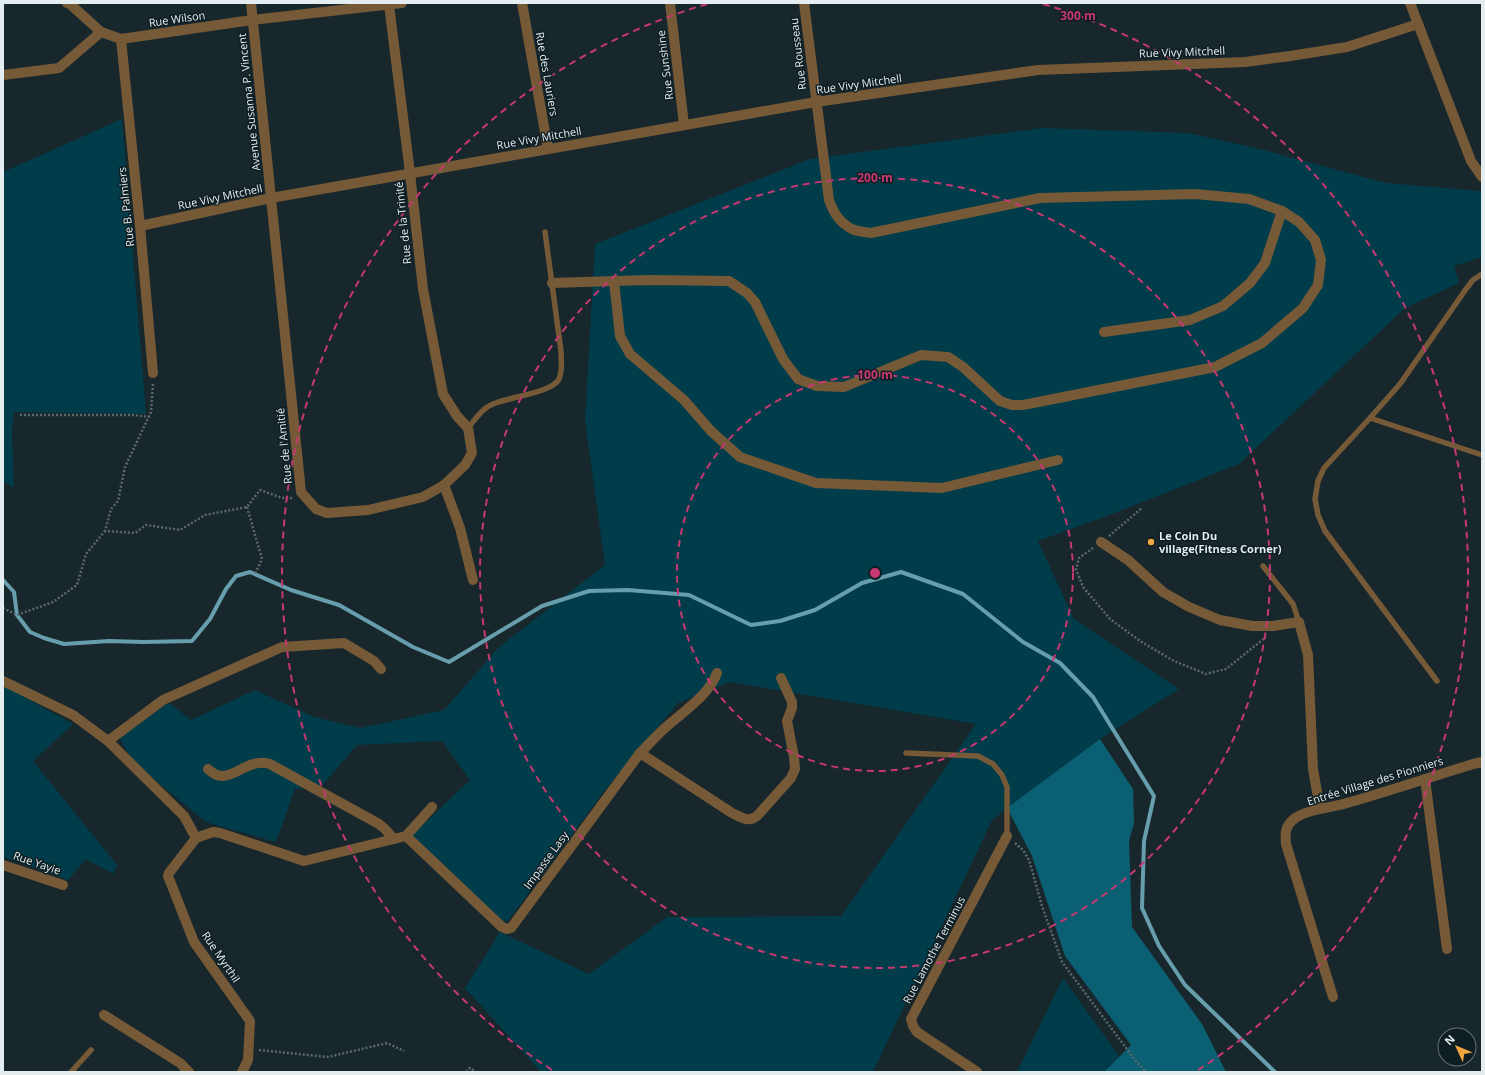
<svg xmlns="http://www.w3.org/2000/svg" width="1485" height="1075" font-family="'Open Sans',sans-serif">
  <rect width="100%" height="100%" fill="#18272c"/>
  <g fill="#013c4a">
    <polygon points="122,119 146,414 14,412 12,432 14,488 3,481 3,172"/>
    <polygon points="1042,128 1189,133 1260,149 1386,183 1482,191 1482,257 1454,266 1459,283 1405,308 1239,464 1112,514 1038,541 1074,619 1179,689 1100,739 992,820 873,1072 541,1072 465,988 500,932 589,974 667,917 841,916 976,724 730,682 678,703 605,790 508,921 499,920 412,835 470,780 442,741 357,745 320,788 295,789 276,842 206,822 133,762 119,737 168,702 191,720 255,690 314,717 360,728 444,710 499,647 605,565 585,421 595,244 810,159"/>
    <polygon points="3,685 73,724 33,761 117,865 113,874 86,859 68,880 3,857"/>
    <polygon points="1063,978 1119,1056 1104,1072 1017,1072"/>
  </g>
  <polygon fill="#0b5f73" points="1100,739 1133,789 1134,823 1129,841 1132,927 1202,1024 1226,1072 1104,1072 1131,1045 1065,956 1032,856 1007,808"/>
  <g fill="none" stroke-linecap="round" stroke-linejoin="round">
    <polyline stroke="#679ead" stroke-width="4" points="3,580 14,592 17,615 30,632 44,638 64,644 109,641 143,642 192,641 210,619 226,589 236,576 250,572 291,590 339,605 413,647 449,662 542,606 589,591 628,590 689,595 751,625 780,621 815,610 862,583 901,572 963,594 1023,642 1060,663 1093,697 1154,796 1144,841 1142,908 1159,946 1185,985 1275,1072"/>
    <g stroke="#5b686c" stroke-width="2.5" stroke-dasharray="2 2" stroke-linecap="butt">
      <polyline points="153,384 151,412 125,467 118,501 111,509 105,531 135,533 146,525 180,530 205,515 247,507 260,490 282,498 293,498"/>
      <polyline points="20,415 133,415 149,417"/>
      <polyline points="247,507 262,559 255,574"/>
      <polyline points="1109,536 1142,508"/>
      <polyline points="1093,548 1079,558 1076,569 1083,587 1110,619 1140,641 1174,661 1206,674 1226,669 1266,637"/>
      <polyline points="3,608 17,615 53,602 77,585 86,554 105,531"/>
      <polyline points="1015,843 1023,850 1029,860 1042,906 1062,962 1135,1060 1146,1072"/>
      <polyline points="259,1050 328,1057 387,1043 404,1051"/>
      <polyline points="466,1072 470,1068 476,1072"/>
    </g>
    <g stroke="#765a37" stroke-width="5.5">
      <polyline points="1370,418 1482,455"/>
      <path d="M468 428C475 420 482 408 493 404 508 397 552 393 559 379 563 370 561 361 561 351L545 232"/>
      <polyline points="1263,566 1293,604 1299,622"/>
      <polyline points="1437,681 1325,531 1318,515 1315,499 1318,481 1324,468 1370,418 1400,384 1466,289 1473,280 1482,274"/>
      <polyline points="906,753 978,756 993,764 1002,775 1007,787 1007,836"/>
      <polyline points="71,1072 91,1050"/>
    </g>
    <g stroke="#765a37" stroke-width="10">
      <polyline points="67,3 70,4 101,32"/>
      <polyline points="522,3 548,149"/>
      <polyline points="670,3 684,125"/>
      <path d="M804 3 829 200C833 212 840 223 852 229 858 232 866 232 871 233L1040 198 1195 194 1249 199 1282 211 1299 222 1315 240 1321 260 1318 285 1303 308 1262 343 1215 367 1023 405H1012L1000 401 963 367 948 357 921 355 844 387 817 386 798 379 783 359 755 302 747 293 729 281 651 280 614 281 620 336 630 354 684 400 711 431 740 457 816 483 942 488 1058 460"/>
      <polyline points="252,20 402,3"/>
      <polyline points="121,39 140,226 153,373"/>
      <polyline points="140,226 271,198 301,492 316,509 327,513 368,510 423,497 444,485 465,465 472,453 468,428 457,416 443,394 423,289 410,173 389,5"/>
      <polyline points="552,283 614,281"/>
      <polyline points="1104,332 1190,320 1223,306 1250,283 1265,263 1282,211"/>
      <polyline points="444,485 460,528 473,580"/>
      <polyline points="1101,542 1128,560 1163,592 1189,607 1220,620 1252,626 1273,626 1299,622 1308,655 1313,769 1320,809"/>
      <polyline points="3,681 73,715 108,741 184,816 196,838"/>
      <polyline points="108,741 163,700 282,647 344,643 374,661 381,669"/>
      <path d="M640 753C649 744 657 735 666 727 683 712 709 695 717 673"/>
      <path d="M208 769C229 790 244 756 270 764L379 824 385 829 394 839"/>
      <polyline points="1425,779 1447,949"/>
      <polyline points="406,836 432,807"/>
      <path d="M196 838 213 832 220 833 304 861 406 836 502 927 507 929 511 928 640 753 732 813C741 817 748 823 757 816L791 778 795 769 794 757 787 721 792 708V702L781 678"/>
      <polyline points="196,838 169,873 168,876 194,942 250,1021 248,1060 242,1072"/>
      <polyline points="3,865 63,885"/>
      <path d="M1333 997 1286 844C1285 833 1285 826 1294 819 1307 809 1331 808 1347 803 1389 791 1431 777 1473 764L1482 762"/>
      <polyline points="104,1015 180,1063 189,1072"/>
      <polyline points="977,1072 917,1032 913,1026 911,1019 1007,836"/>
    </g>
    <g stroke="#765a37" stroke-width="10">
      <polyline points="251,3 271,198 816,102 1038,70 1245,62 1290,56 1347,47 1418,24"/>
      <polyline points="1410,3 1471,161 1482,177"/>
      <polyline points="3,75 59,68 101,32 121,39 252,20"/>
    </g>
  </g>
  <g fill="none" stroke="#c73872" stroke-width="2" stroke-dasharray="7 5">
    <circle cx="875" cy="573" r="198"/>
    <circle cx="875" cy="573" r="395"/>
    <path d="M552 1070A593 593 0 0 1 707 4M1043 4A593 593 0 0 1 1198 1070"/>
  </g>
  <circle fill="#f0a63f" stroke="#0e1e22" stroke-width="1.5" cx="1151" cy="542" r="4"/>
  <g text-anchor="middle" stroke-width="3" stroke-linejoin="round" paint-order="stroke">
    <g font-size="11" fill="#e4eef1" stroke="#0e1e22">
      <text transform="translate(177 19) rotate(-8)" y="4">Rue Wilson</text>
      <text transform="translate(1182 52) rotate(-2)" y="4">Rue Vivy Mitchell</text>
      <text transform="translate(798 54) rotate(-97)" y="4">Rue Rousseau</text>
      <text transform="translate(665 65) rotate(-97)" y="4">Rue Sunshine</text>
      <text transform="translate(547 74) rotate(80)" y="4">Rue des Lauriers</text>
      <text transform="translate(859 84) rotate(-8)" y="4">Rue Vivy Mitchell</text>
      <text transform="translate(249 102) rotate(-96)" y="4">Avenue Susanna P. Vincent</text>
      <text transform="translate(539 138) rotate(-10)" y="4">Rue Vivy Mitchell</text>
      <text transform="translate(220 197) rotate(-12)" y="4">Rue Vivy Mitchell</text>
      <text transform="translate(126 207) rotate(-96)" y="4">Rue B. Palmiers</text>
      <text transform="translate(403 223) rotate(-96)" y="4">Rue de la Trinité</text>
      <text transform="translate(284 446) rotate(-96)" y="4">Rue de l'Amitié</text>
      <text transform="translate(1375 781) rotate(-17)" y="4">Entrée Village des Pionniers</text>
      <text transform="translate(546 860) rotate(-54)" y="4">Impasse Lasy</text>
      <text transform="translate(37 863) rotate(19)" y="4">Rue Yayie</text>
      <text transform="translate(934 950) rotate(-62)" y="4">Rue Lamothe Terminus</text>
      <text transform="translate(221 957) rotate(56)" y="4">Rue Myrthil</text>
    </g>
    <g font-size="11" font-weight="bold" fill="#e4eef1" stroke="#0e1e22" text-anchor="start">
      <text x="1159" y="540">Le Coin Du<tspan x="1159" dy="13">village(Fitness Corner)</tspan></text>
    </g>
  </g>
  <circle cx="875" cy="573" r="6" fill="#c73872" stroke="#0e1e22" stroke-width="2"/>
  <g font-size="12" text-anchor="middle" font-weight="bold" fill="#c73872" stroke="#0e1e22" stroke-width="3" stroke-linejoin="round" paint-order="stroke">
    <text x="1078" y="20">300 m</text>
    <text x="875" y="182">200 m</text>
    <text x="875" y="379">100 m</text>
  </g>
  <rect width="1485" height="1075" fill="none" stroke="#e4eef1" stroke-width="8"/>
  <g transform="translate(1457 1047) rotate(314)"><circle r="19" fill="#0e1e22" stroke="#647175"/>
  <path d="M0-3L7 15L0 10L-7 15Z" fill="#f0a63f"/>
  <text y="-6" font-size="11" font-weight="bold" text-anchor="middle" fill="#e4eef1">N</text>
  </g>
</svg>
